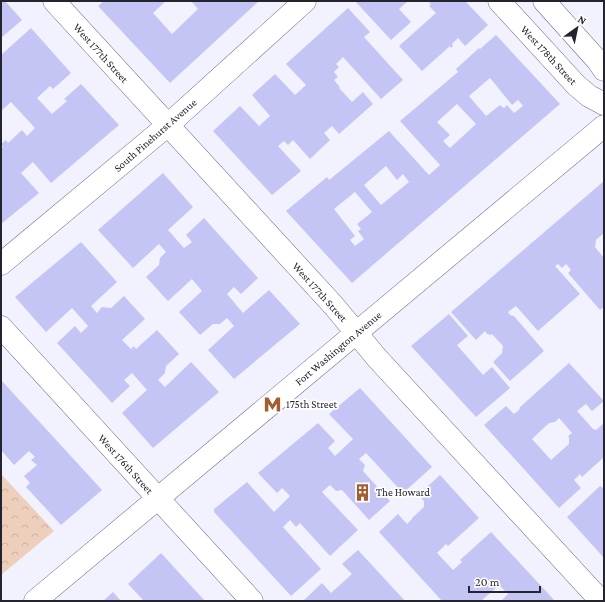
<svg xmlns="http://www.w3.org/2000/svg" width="605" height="602" font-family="'Crimson Pro',serif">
  <defs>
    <pattern id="forest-crowns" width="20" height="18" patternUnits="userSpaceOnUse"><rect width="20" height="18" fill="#eecfbc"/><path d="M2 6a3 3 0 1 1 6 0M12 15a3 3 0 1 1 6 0" fill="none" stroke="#ccb2a2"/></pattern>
  </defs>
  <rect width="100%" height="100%" fill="#f2f2fe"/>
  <polygon fill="url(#forest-crowns)" points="1,474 54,531 1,575"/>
  <g fill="#c5c5f5" fill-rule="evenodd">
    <polygon points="1,1 5,1 22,20 1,38"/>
    <polygon points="104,1 166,1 153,13 172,34 198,9 191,1 259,1 170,83 98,6"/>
    <polygon points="355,1 408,1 399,9 411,22 391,40"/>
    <polygon points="428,1 465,1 488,25 465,46 458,38 452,44 453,46 451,48 450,46 422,71 399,46 436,13 429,6 431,4"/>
    <polygon points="348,8 370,32 364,37 403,80 381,99 343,57 336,64 339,67 334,72 338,77 334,80 340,87 339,88 352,102 363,92 373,104 339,134 332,126 324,133 330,140 310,159 293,140 288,145 284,141 278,146 301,171 272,195 213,131 240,106 259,126 270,116 252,95 275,74 295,95 306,85 286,64"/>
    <polygon points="31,28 71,73 53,89 50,86 37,98 52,114 67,101 64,99 81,84 119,125 51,183 33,162 21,173 39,193 1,224 1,149 3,147 1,144 6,140 8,143 22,130 27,136 35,128 11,102 1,111 1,55"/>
    <path d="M496 35 560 104 352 283 286 211 327 177 329 180 389 131 429 175 440 165 400 121 458 72 456 69 479 48 480 49ZM490 78 512 105 518 100 523 106 514 113 507 105 504 108 500 105 486 116 469 96ZM457 104 476 124 450 148 443 141 450 135 437 122ZM386 166 397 180 403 174 409 182 381 205 364 185ZM355 192 372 212 357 224 361 229 358 231 364 239 355 246 350 240 355 236 334 209Z"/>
    <polygon points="163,173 193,207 168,230 184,248 192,242 186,235 204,218 258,278 241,294 234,287 227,294 243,313 269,290 300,324 234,379 208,350 234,326 227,318 220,324 213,324 200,335 179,312 202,291 192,279 168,301 146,277 159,265 160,258 166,252 159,244 133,268 98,230"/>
    <polygon points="604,181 604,233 596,240 595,247 604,258 604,307 600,310 568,273 571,270 566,264 562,268 558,264 555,266 580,294 538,331 516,306 508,312 510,315 514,316 544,351 510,381 493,362 502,353 503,346 492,334 491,335 487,334 485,331 476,340 451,312"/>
    <polygon points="81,242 117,282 91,306 97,313 102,307 111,308 124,296 145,319 122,340 131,349 134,346 136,349 157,330 179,354 166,366 165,373 158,380 165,387 191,362 219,392 153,448 122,413 147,390 132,373 124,380 130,386 112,403 57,343 75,326 81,333 88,326 72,308 46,332 15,297"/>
    <polygon points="449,314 468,336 457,345 483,375 492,367 510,388 476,417 411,346"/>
    <path d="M569 363 604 401 592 411 586 404 577 411 593 429 596 430 604 423V457L582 477 580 474 574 480 581 488 559 508 484 425 506 406 514 414 520 409 519 408ZM559 418 572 433 568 436 569 438V444L551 460 532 439 549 423 555 422Z"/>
    <polygon points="1,380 102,490 61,525 26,487 30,483 24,476 37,465 31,460 35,457 29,451 14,465 1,450"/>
    <polygon points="360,388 432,467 403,493 366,453 359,459 365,465 363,471 390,501 369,520 342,490 336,491 330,485 322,492 358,530 330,556 300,523 296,527 290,520 283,527 321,569 291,596 214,512 214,509 247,482 274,512 290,496 282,488 277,493 258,473 318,423 335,441 328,448 335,456 353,439 329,414"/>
    <polygon points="440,475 479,518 448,546 446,544 437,553 453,570 462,562 460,560 491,532 555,601 501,601 508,594 501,587 497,587 481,601 442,601 379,532 398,514 407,524 412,519 412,518 424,507 424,501 418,495"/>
    <polygon points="600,486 603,488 604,487 604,558 567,517"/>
    <polygon points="358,550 405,601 303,601 322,583 331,593 352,574 342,564"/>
    <polygon points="161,553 205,601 144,601 128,584"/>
    <polygon points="113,592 121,601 103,601"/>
  </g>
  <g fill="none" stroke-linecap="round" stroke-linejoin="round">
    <defs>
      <g id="street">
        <polyline points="54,1 334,306 377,358 601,601"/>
        <polyline points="1,264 168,125 305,1"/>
        <polyline points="1,327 252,601"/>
      </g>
      <polyline id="secondary" points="35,601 604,126"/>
      <polyline id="primary" points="499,1 576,85 589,96 604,104"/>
      <polyline id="highway" points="544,1 597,60 604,70"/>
    </defs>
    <use href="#street" stroke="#6a6a83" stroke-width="23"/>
    <use href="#secondary" stroke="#6a6a83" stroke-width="23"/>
    <use href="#primary" stroke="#6a6a83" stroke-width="23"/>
    <use href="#highway" stroke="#6a6a83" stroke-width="23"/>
    <use href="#street" stroke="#fff" stroke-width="22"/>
    <use href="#secondary" stroke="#fff" stroke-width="22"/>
    <use href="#primary" stroke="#fff" stroke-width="22"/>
    <use href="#highway" stroke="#fff" stroke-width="22"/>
  </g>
  <defs>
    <symbol id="metro-bare" viewBox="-9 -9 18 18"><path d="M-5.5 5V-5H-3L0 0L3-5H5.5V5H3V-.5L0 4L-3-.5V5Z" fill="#a25e30" stroke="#fff" stroke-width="2.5" paint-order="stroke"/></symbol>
    <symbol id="building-bare" viewBox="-9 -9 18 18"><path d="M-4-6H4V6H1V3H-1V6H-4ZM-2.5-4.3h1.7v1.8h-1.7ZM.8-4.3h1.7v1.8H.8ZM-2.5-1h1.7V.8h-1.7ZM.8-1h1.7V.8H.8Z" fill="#a25e30" stroke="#fff" stroke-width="2.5" paint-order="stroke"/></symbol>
  </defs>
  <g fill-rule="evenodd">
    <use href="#metro-bare" x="260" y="392" width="25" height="25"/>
    <use href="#building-bare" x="350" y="480" width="25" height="25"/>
  </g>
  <g text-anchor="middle" stroke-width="3.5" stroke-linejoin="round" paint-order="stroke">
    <g font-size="11" fill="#24242e" stroke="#fff">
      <text transform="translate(101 53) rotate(48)" y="4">West 177th Street</text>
      <text transform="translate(549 55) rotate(47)" y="4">West 178th Street</text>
      <text transform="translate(155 135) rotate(-41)" y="4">South Pinehurst Avenue</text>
      <text transform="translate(320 292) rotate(48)" y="4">West 177th Street</text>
      <text transform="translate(338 348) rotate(-40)" y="4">Fort Washington Avenue</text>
      <text transform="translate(126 464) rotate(48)" y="4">West 176th Street</text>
    </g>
    <g font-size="11" fill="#24242e" stroke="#fff" text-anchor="start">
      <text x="286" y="408">175th Street</text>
      <text x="376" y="496">The Howard</text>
    </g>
  </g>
  <rect width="605" height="602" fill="none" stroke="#24242e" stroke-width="4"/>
  <g transform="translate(577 28) rotate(33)" stroke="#ffffff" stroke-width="3" paint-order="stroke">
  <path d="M0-3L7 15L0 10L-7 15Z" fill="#24242e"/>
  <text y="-6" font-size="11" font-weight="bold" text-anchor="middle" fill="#24242e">N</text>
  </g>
  <path d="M469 586v6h71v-6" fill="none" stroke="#24242e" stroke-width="2"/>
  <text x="475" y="586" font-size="12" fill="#24242e" stroke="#ffffff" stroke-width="3" paint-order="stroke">20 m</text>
</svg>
